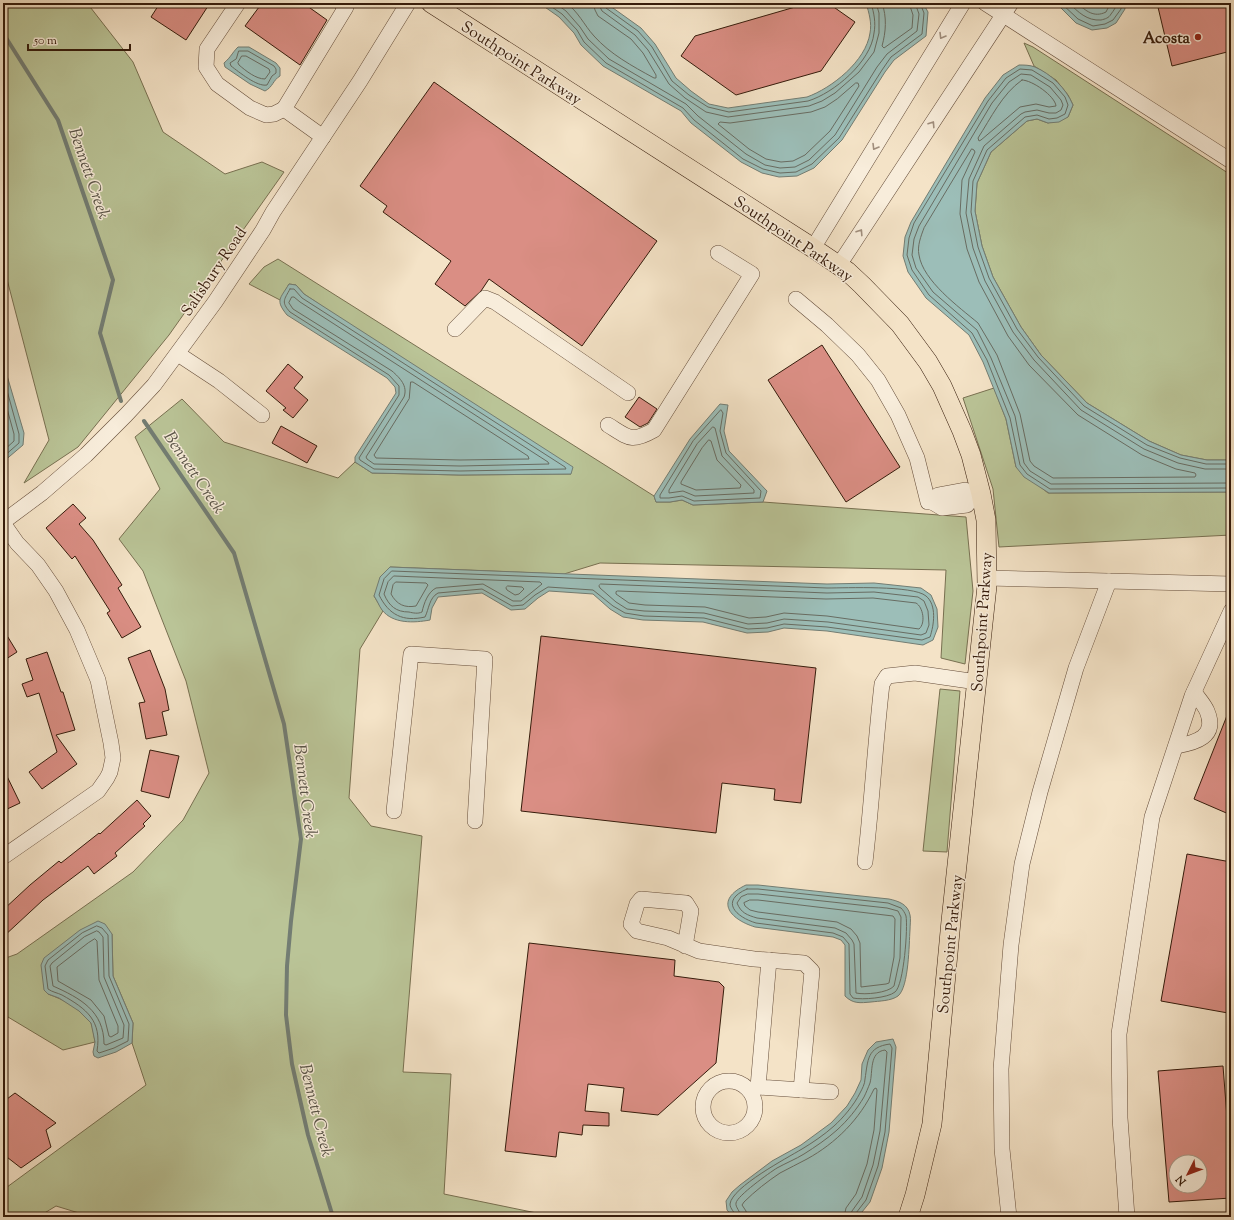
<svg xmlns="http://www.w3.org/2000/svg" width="1234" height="1220" font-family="'Sorts Mill Goudy',serif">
  <rect width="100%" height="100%" fill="#f4e3c7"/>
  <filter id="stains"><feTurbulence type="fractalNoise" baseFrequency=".005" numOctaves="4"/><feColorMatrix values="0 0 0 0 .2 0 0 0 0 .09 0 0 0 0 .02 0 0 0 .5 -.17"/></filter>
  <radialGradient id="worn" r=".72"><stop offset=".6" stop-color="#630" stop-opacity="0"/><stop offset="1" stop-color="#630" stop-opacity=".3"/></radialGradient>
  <g fill="#bac497" stroke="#787051">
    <polygon points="3,3 87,3 133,62 163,132 225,174 262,162 284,172 169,335 78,447 24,483 49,440 3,264"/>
    <polygon points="1024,43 1033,47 1231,175 1231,460 1207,460 1181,455 1149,441 1087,403 1041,355 1021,327 993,277 982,246 975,211 977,183 991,152 1027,121 1037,119 1048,123 1068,117 1073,105 1068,95 1056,80 1034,66"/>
    <path d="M278 259 654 496 656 502H670L682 500 693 505 763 502 966 517 973 591 965 664 941 658 946 570 600 563 564 574 390 567 374 596 383 611 360 649 349 798 371 826 422 836 403 1072 451 1074 444 1194 556 1217H92L56 1206 38 1217H3V1190L146 1085 132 1043 133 1023 113 976 112 934 48 994C62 999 83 1009 91 1023 93 1028 94 1036 95 1042L63 1050 3 1014V959L17 954 133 872 183 820 209 773 186 681 143 571 119 539 160 489 135 437 182 399 224 442 338 478 355 462 372 473 460 475 571 474 304 294 296 285 289 284 280 300 249 284 264 267Z"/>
    <polygon points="994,388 1006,419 1016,467 1048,493 1231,492 1231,535 999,547 993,489 963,398"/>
    <polygon points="940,689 960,691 947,852 923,851"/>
  </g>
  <g fill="#9cbeb8" stroke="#737d73">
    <path d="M524 3H606L641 28 655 44 676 78 691 91 709 104 728 108 807 97C832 88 866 61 870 33 872 23 869 13 866 3H923L928 12 926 36 894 60 885 72 842 140 814 168 797 176 779 177 762 173 741 162 691 123 681 111 603 66 581 45 574 33 559 17 542 5Z"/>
    <polygon points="1056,3 1124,3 1125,9 1116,23 1107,28 1092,30 1076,23"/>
    <path d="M238 47H249L276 63 280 68V76C273 80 273 87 265 91L250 84 225 67 224 63C231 57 232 53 238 47Z"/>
    <path d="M1019 65C1024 65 1030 65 1035 67 1051 74 1066 88 1073 105L1068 117 1059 122 1048 123 1037 119 1027 121 991 152 977 183 975 211 982 246 993 277 1021 327 1041 355 1087 403 1149 441 1181 455 1207 460H1231V492L1049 493 1024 477 1016 467 1006 419 983 362 969 335 926 298 908 272 903 256 905 237 911 222 985 98 1003 75Z"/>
    <path d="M289 284 296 285 304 294 573 467 571 474 460 475 372 473 355 462V457L396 393 395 387 387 378 287 315C275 300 280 299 289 284Z"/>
    <polygon points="3,362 24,433 23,445 3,462"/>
    <polygon points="720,404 728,405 724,431 729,451 767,491 763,502 693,505 682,500 670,502 656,502 654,496 690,439"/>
    <path d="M390 567 827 584 874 583 921 588 931 595 937 609 938 627 933 640 923 645 827 631 784 628 768 632 747 633 703 622 643 620 623 617 610 609 593 594 549 591 538 598 525 609 511 610 482 593 438 597 432 608 430 620C414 623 393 624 382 610 379 606 377 600 374 596L380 577Z"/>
    <path d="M746 885H758L889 899C898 901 908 904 910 915 911 919 910 925 910 930 909 944 909 987 898 996 891 1001 879 1001 871 1002 860 1003 853 1004 845 996V945L841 940 833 937 755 927C729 919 714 900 746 885Z"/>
    <polygon points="98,921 105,924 112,934 113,976 133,1023 132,1043 116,1052 98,1058 94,1056 93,1052 95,1042 91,1023 79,1011 59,998 48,994 44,990 41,965 44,958 80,930"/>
    <polygon points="893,1039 896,1047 889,1132 882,1168 870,1202 858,1217 733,1217 727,1210 726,1201 732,1192 740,1185 772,1161 801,1145 831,1123 847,1106 855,1093 861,1080 862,1064 868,1050 876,1042"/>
  </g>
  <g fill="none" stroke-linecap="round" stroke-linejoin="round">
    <g stroke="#686c62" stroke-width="1">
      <polyline points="546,3 562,14 577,30 584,42 606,63 683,108 694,120 743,159 763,169 780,173 796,172 812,164 839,138 882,70 891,57 922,34 924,13 920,3"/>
      <polyline points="555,3 566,11 580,27 588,39 609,59 686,104 698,116 746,154 765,165 780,168 795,167 809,160 835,135 877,67 887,54 917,31 919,14 915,3"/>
      <path d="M566 3C578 11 584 25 594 36 610 54 632 66 654 78H656V75L643 53 631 39 598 16 595 10 593 3"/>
      <polyline points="599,3 600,7 602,11 635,35 648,50 669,84 685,98 706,112 728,117 809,106 822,101 835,93 859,72 874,52 879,33 879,13 876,3"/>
      <path d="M604 3 606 8 638 31 652 47 672 81 689 95 708 107 729 112 808 101C834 93 871 62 874 33 876 23 874 13 871 3"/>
      <path d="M882 3C887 17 886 32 882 46L884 48 912 28 913 15 909 3"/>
      <polyline points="1061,3 1078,19 1093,26 1105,24 1113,20 1121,9 1121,3"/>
      <path d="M1069 3C1078 12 1087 21 1101 20 1105 19 1109 18 1111 14 1114 10 1116 8 1116 3"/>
      <path d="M1077 3C1086 11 1094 18 1106 12L1109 6 1110 3"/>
      <path d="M239 51H248L274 66 276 69V73L272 76 267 85C257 87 239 72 231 66L230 63 236 59Z"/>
      <path d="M242 56H246L269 69 270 72 265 79C256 79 246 71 239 65L238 63Z"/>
      <path d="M1022 80C1032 80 1055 96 1056 106L1049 107 1036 104 1020 107 981 140 979 141 978 138C991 118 1002 94 1022 80Z"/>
      <polygon points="856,83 858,83 859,86 830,131 805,155 793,161 781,162 766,159 749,149 718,124 720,122 730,123 811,112 825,107 837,99"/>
      <path d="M972 149 974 150 975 152 962 180 960 214 967 249 979 282 1008 336 1029 365 1078 415 1142 455 1176 469 1195 473 1196 475 1195 477 1053 478 1034 466 1030 461 1020 414 997 355 978 323C959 307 923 281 919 255 917 246 921 236 924 228Z"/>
      <path d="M290 289H294L302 298 565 467 566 469 460 471 374 469 360 460 359 458 399 395V386L389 375 290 312C281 302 284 300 290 289Z"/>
      <path d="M292 297H294L300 302 548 462 549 464 460 466 374 464 367 459 366 457 404 397C408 386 400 378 392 371L293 309 289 303Z"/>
      <polyline points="3,376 19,434 19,443 3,457"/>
      <polygon points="411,382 413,382 528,456 529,459 460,460 376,458 374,455 409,399"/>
      <polyline points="3,394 14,434 14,441 3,451"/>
      <polygon points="721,410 723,413 720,431 726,453 761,491 760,498 694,501 682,496 669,498 660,498 660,495 693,441"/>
      <polygon points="713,427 715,428 722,456 754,490 754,493 695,496 683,491 669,493 669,490 697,444"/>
      <polygon points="709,440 711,441 717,460 741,485 740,488 696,490 681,484 681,482 702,448"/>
      <polyline points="1231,464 1206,464 1180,458 1147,445 1084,406 1038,357 1017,329 989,278 978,247 971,212 973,181 987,150 1025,117 1037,115 1049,119 1057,118 1065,114 1068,105 1065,97 1053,83 1032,70 1020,69 1006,78 988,101 914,223 909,238 907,255 912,270 929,295 972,333 987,360 1010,418 1020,465 1027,474 1050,489 1231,488"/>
      <polyline points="1231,469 1205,469 1178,463 1144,449 1081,410 1034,360 1013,332 985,281 973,248 966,213 969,179 984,146 1021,114 1025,112 1037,110 1049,113 1056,113 1061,110 1063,105 1061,100 1050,87 1031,75 1021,74 1009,82 992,103 919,226 914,239 912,255 916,268 933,292 977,330 991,358 1015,416 1024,463 1030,471 1051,484 1231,483"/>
      <path d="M392 571 827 588C846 588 913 585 926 596 937 605 934 625 930 637L922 640 827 627 784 624 767 628 748 629 704 618 644 616 625 613 613 606 593 590 548 587 535 595 523 605 512 606 482 589 438 593C429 598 429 609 425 617 403 622 389 615 379 595L384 579Z"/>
      <path d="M394 576 540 582 542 584 521 601H513L483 584 436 588C428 592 424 603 422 612 418 614 413 613 409 612 396 612 389 606 384 594L388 582Z"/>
      <path d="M396 582 426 583 428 585 416 606C405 608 397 605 391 594L393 585Z"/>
      <polygon points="601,584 827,593 874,592 918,597 924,601 928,611 929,625 926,633 921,635 828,622 784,619 767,623 748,624 704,613 644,611 627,609 616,602 600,588 599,586"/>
      <polygon points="508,586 522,587 524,589 519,594 515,595 507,590 506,588"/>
      <path d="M618 591 826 599 873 598 916 603C923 607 926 623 919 629L827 616 784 613 766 617 749 618 705 607 645 605 629 603 616 594V592Z"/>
      <path d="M747 889H758L888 903 901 908C903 910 905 913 906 916 908 927 904 985 895 992 888 998 862 1000 853 998L850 994 849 944 843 937 833 933 756 923C736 917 719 901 747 889Z"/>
      <path d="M748 894H758L887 908 898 911 901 917 900 958 894 986C888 993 865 995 856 993L854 944 852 940 846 933 835 928 757 918C747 915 741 913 737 903L741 897Z"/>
      <polygon points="750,900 758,900 893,916 895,919 894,957 889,983 886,984 861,987 860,943 857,936 851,929 837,922 758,912 750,910 745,906 744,903"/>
      <path d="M97 926 102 928 108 935 109 976 129 1024 128 1041 114 1048 99 1053 97 1051C102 1021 87 1009 62 995 58 993 52 992 48 989L45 966 48 960 82 933Z"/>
      <path d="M97 931 99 932 103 937 104 977 124 1025 123 1038 106 1045 104 1044C104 1011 80 998 53 986L50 966 52 963 84 937Z"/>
      <polygon points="95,939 97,941 99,980 118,1026 118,1033 111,1037 109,1036 104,1016 91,1000 58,981 57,967 88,943"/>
      <path d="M736 1217C735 1212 730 1209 730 1204 732 1187 787 1158 802 1149 812 1143 824 1135 834 1126 843 1118 854 1105 860 1093 862 1089 865 1084 865 1079 868 1060 867 1047 890 1044L892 1048 885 1132 878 1166 866 1200 856 1213 855 1217"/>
      <path d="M741 1217C741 1212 735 1207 736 1203 737 1196 769 1173 777 1168 786 1163 796 1159 804 1154 815 1147 827 1139 837 1130 847 1121 857 1109 864 1097 866 1093 868 1088 870 1083 873 1072 869 1052 885 1050L887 1052 880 1131 873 1165 862 1197 852 1211 850 1217"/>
      <path d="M747 1217 746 1211 742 1205 744 1202C755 1191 768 1181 780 1173 789 1168 798 1164 807 1159 836 1143 860 1119 874 1089L876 1088 877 1090 874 1130 867 1164 856 1194 846 1208 844 1217"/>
    </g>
    <g stroke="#737d73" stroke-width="4">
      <polyline points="3,33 58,120 113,280 100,333 121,401"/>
      <polyline points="144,421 234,553 284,724 301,839 291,921 287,966 286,1015 292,1064 308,1135 333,1217"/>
    </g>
  </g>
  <g fill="#da8e84" stroke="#351b0b" fill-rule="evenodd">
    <polygon points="160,3 210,3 186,40 151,17"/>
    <polygon points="262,3 303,3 327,20 300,65 245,26"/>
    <polygon points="809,3 828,3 855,22 821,71 736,95 681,56 695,36"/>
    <polygon points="1157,3 1227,3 1231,23 1231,51 1172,66"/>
    <polygon points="434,82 657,241 582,346 489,279 481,291 465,306 435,284 451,261 383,212 387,206 360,186"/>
    <polygon points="822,345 900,467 846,502 768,380"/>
    <polygon points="288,364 303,377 294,388 308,400 293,418 283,410 286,408 266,391"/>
    <polygon points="639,397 657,409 648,423 640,427 625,417"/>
    <polygon points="281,426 317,446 307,463 272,443"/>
    <polygon points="73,504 86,518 79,524 93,540 122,585 118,588 141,627 122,638 107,613 110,611 75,556 72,559 46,528"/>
    <polygon points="3,629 17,652 3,661"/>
    <polygon points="541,636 816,668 801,803 774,800 775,789 722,783 716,833 521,811"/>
    <polygon points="150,650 165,689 169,710 162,712 167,735 146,739 139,703 145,702 128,658"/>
    <polygon points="47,652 61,692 63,692 75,730 56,735 77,764 42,789 29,772 57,752 39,693 27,697 22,684 33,680 26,659"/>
    <polygon points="1230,708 1231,708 1231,815 1194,799"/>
    <polygon points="150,750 179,756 169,798 141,791"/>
    <polygon points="3,768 20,803 3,811"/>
    <polygon points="137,800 151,816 143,824 145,826 115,853 117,856 94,874 88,866 43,900 3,937 3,910 30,885 59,861 61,863 99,833 100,834"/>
    <polygon points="1187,854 1231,862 1231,994 1228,1013 1161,1001"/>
    <polygon points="529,943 675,960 674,976 719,982 724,987 716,1063 658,1115 621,1111 624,1088 588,1084 585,1111 609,1113 609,1126 583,1125 582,1135 559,1132 556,1157 505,1151"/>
    <path d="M1223 1066 1231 1169V1198L1169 1202 1158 1071ZM1176 1162H1200V1186H1176Z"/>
    <polygon points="15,1093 56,1123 46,1130 51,1147 21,1168 3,1154 3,1102"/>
  </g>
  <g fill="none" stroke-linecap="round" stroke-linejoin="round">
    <defs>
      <g id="minor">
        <polyline points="238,3 207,49 206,67 217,84 250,108 266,115 274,114 284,109"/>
        <polyline points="985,3 1231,161"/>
        <polyline points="323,137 284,109 346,7 341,3"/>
        <polyline points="813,248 963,3"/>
        <polyline points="839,265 1011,3"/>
        <polyline points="796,299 827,325 858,355 878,380 898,415 917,458 928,502 932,502"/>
        <polyline points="455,329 485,298 495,302 628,393"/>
        <polyline points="178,354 219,381 262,415"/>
        <path d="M608 425C629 438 631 443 654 430L752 274 718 253"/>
        <polygon points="965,490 972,498 967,505 942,508 932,502 938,495"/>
        <polyline points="3,522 42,493 86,455 126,415 154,385 215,302 263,230 273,212 360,81 408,3"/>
        <polyline points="3,523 17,543 38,565 56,591 77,630 98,680 111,743 113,758 110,772 107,778 98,791 3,857"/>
        <polyline points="987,578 1231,584"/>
        <path d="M1176 746C1195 743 1218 737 1207 711 1204 704 1198 698 1194 692"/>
        <polyline points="394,811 411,654 485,659 475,821"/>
        <path d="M865 862C872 803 875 744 882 684L887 676 915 673 977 682"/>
        <polyline points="685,946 691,911 686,903 641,899 637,904 631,924 637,931 668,938 699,951 754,959 804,963 812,971 801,1090"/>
        <polyline points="769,960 758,1087 831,1092"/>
        <circle cx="729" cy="1107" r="26"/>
        <polyline points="1009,1217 1002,1149 1001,1069 1011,945 1022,864 1040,792 1076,668 1109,581"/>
        <polyline points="1127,1217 1120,1118 1119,1034 1152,817 1192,696 1231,611"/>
      </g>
      <polyline id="major" points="431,3 813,248 847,271 862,285 900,324 928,362 942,386 962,431 971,455 981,494 986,520 987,586 951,921 932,1124 915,1195 908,1217"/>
    </defs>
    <use href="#minor" stroke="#654d3a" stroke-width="16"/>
    <use href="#major" stroke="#351b0b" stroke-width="20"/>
    <use href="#minor" stroke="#f8eddb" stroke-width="15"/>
    <use href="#major" stroke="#f4e3c7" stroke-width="19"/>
  </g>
  <defs><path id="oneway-chevron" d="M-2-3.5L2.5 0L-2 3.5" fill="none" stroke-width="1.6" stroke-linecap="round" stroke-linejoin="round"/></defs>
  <g stroke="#a08e7d">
    <use href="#oneway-chevron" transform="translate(942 36) rotate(121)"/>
    <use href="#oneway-chevron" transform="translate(932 124) rotate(-57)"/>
    <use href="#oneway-chevron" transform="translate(875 147) rotate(121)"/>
    <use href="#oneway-chevron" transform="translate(860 232) rotate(-57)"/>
  </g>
  <circle fill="#8f2418" stroke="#f8eddb" stroke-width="1.5" cx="1198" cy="37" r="4"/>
  <g text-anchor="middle" stroke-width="3" stroke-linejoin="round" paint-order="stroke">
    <g font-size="16" font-weight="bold" fill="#351b0b" stroke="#f8eddb" text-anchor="end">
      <text x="1190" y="43">Acosta</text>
    </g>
    <g font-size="16" fill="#351b0b" stroke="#f8eddb">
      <text transform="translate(522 62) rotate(33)" y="6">Southpoint Parkway</text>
      <text transform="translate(794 238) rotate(34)" y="6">Southpoint Parkway</text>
      <text transform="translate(213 271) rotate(-56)" y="6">Salisbury Road</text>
      <text transform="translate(981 622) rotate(-86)" y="6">Southpoint Parkway</text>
      <text transform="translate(949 944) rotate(-84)" y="6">Southpoint Parkway</text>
    </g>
    <g font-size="17" font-style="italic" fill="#595448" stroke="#f8eddb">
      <text transform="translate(90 173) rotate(71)" y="6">Bennett Creek</text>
      <text transform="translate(195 472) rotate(56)" y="6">Bennett Creek</text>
      <text transform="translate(306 791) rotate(83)" y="6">Bennett Creek</text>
      <text transform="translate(317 1110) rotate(76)" y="6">Bennett Creek</text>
    </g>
  </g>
  <rect width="1234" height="1220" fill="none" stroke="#f4e3c7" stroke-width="16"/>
  <rect x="4" y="4" width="1226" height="1212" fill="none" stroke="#351b0b" stroke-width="2"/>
  <rect x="8" y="8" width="1218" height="1204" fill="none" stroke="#351b0b"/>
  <g transform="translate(1188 1174) rotate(228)"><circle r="19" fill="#f8eddb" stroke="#aa9988"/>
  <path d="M0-3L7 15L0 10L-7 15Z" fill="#8f2418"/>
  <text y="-6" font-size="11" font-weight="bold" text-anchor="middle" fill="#351b0b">N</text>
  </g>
  <path d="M28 44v6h102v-6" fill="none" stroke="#351b0b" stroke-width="2"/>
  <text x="34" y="44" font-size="12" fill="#351b0b" stroke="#f8eddb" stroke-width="3" paint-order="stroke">50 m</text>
  <rect width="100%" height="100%" filter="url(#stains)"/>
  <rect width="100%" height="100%" fill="url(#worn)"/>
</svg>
